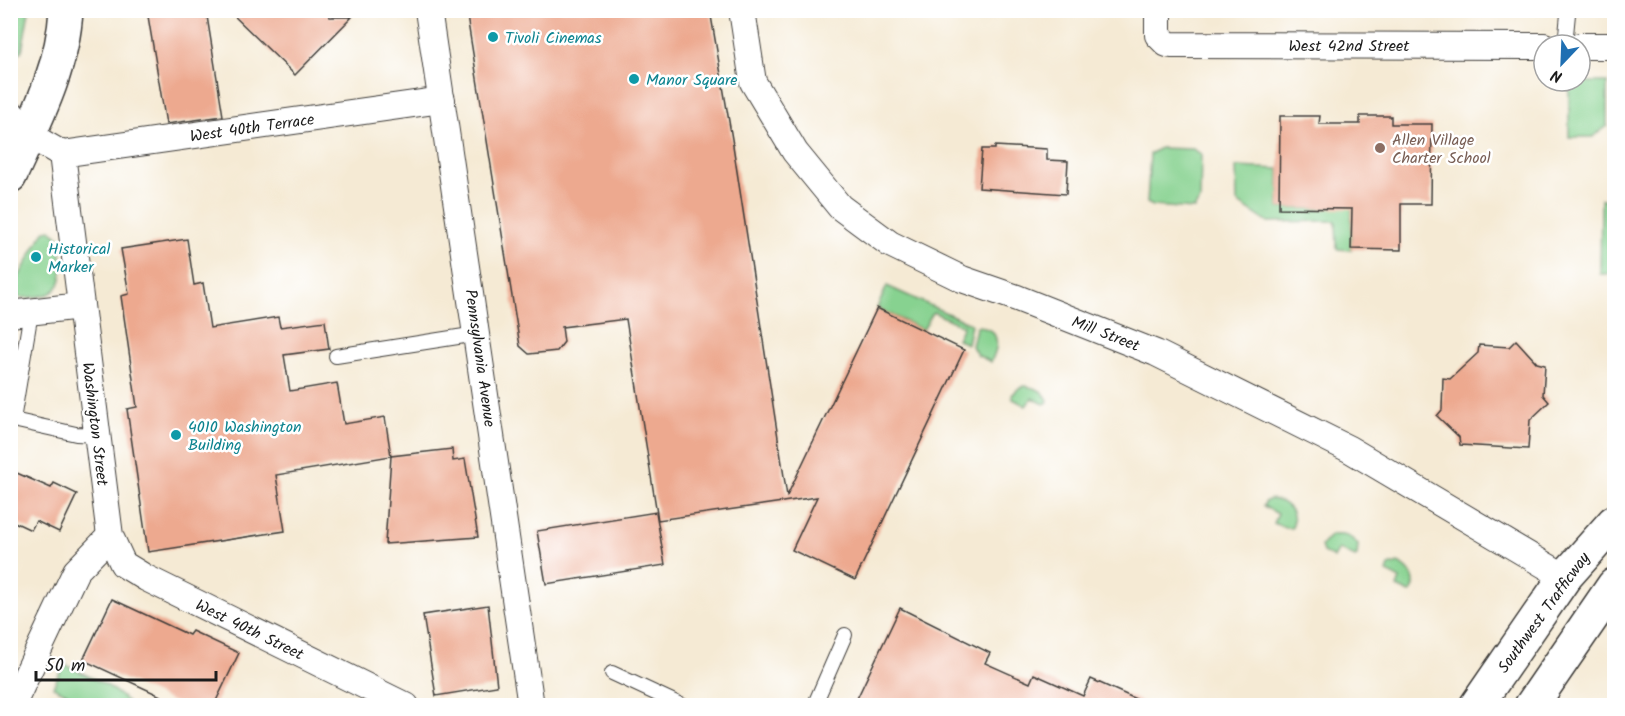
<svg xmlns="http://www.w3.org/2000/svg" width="1625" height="716" font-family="Kalam,sans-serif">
  <rect width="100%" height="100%" fill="#fff"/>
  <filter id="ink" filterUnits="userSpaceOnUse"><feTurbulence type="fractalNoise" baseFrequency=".0167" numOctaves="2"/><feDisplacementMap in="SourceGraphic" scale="12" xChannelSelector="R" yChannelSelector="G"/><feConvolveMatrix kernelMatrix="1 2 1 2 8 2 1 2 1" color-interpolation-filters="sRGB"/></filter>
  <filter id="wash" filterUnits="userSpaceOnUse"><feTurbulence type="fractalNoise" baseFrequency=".008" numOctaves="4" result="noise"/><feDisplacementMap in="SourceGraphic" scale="24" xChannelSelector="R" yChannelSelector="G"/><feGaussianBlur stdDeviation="1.35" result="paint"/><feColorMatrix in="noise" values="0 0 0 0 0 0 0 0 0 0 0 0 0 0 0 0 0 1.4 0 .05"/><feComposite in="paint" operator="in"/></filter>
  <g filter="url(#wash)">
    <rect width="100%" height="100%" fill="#f5ead4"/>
    <g fill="#87d290" stroke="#527756" stroke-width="1.5">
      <polygon points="10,11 29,11 22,51 15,55 11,54"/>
      <polygon points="1569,82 1607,82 1607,126 1593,137 1569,137"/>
      <polygon points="1160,148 1193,149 1201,154 1200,200 1194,209 1153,206 1147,203 1150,154"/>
      <polygon points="1236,167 1279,169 1279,208 1323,209 1352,204 1351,250 1337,249 1336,221 1267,222 1237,202"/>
      <polygon points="1601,199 1614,199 1614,274 1600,274"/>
      <path d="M51 230 59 237C61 258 71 292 41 296 33 297 26 299 18 297L16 282 43 233 45 231Z"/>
      <polygon points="887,286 971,324 967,344 957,339 963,326 933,312 923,330 877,308"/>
      <path d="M979 326 992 331C1000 341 996 351 991 362L977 355 972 346 976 328Z"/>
      <path d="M1025 386C1036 388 1043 390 1048 400L1047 403 1044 404 1032 398 1026 406 1013 399 1012 395 1019 388Z"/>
      <path d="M1271 499C1286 501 1298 512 1292 528H1285L1274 523 1278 514 1263 506 1266 501Z"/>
      <path d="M1331 535C1343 534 1351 535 1358 545L1357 556 1355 557 1339 549 1334 558 1323 552 1321 546Z"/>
      <path d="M1398 563C1410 568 1420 582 1410 593L1397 587 1400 579 1387 572 1389 566Z"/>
      <polygon points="64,664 108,686 128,702 126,705 92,705 53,687"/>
    </g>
    <g id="blocks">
      <g fill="#eda98f">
        <polygon points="147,10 206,10 223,116 166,124"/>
        <polygon points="228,10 329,10 329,17 352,17 295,75"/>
        <polygon points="466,10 710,10 732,139 787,496 877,308 964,350 855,580 792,550 817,497 658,520 626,319 562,327 564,342 557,351 529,354 520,346"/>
        <polygon points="1280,116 1320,116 1319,124 1360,124 1360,116 1391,116 1391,124 1432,124 1431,204 1401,204 1401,250 1351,249 1352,209 1279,208"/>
        <polygon points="995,146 1047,149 1047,160 1068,161 1066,194 979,188 982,149 995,149"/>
        <polygon points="187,239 194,285 203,283 210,328 278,317 280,327 325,321 329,349 284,355 290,391 337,383 344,424 385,417 391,456 276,475 285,531 148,552 127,409 137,407 121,296 129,294 121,249"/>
        <polygon points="1516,340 1537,363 1545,365 1543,395 1549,402 1530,420 1528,449 1460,445 1459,437 1437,416 1442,410 1443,378 1450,379 1478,353 1479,345 1509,347"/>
        <polygon points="452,449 453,461 465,459 478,537 385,544 391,456"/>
        <polygon points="10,470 51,488 54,483 77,494 59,532 36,521 31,530 10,520"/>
        <polygon points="656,512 665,565 546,584 537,531"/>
        <polygon points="112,599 189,635 192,631 239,653 214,705 180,705 83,660"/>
        <polygon points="488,605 497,686 436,696 423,615"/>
        <polygon points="900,608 990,653 985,663 1030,683 1034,674 1083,696 1091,679 1149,705 854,705"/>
      </g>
    </g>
  </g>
  <g filter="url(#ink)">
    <use href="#blocks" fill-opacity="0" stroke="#3d3b38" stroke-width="1.5"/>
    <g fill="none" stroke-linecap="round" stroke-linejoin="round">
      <defs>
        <g id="service">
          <polyline points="1565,45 1568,14 1570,10"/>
          <polyline points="31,312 13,420 76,434 97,435"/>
          <polyline points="336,356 477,334"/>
          <polyline points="612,673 683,706"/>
          <polyline points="814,706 845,635"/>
        </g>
        <g id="minor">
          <polyline points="428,10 531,706"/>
          <polyline points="742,10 753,82 795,152 840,207 890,244 962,279 1017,298 1156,353 1349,449 1565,577"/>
          <polyline points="1158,10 1158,35 1167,44 1171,45 1544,46"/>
          <polyline points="1580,46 1614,46"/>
          <polyline points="10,112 29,135 62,154 110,536 123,564 146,578 406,706"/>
          <polyline points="62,154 442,100"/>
          <polyline points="10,314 81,306"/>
          <polyline points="12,706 76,571 110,536"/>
        </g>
        <path id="secondary" d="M10 176C34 123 63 69 66 10"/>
        <g id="primary">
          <polyline points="1476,706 1565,577 1614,522"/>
          <polyline points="1531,706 1614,585"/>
        </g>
      </defs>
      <use href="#service" stroke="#3d3b38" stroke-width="16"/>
      <use href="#minor" stroke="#3d3b38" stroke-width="28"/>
      <use href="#secondary" stroke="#3d3b38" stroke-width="36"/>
      <use href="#primary" stroke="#3d3b38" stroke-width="36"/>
      <use href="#service" stroke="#fff" stroke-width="14"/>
      <use href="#minor" stroke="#fff" stroke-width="26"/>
      <use href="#secondary" stroke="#fff" stroke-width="33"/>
      <use href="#primary" stroke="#fff" stroke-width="33"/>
    </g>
  </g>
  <g fill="#0f9aa8" stroke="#fff" stroke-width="2">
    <circle cx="493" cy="37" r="6"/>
    <circle cx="634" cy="79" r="6"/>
    <circle cx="36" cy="257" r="6"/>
    <circle cx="176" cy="435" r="6"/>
  </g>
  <circle fill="#8d6e63" stroke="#fff" stroke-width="2" cx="1380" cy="148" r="6"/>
  <g text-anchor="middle" stroke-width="5" stroke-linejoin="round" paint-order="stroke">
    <g font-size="16" fill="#0d838f" stroke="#fff" text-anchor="start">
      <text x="505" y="43">Tivoli Cinemas</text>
      <text x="646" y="85">Manor Square</text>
      <text x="48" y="254">Historical<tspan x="48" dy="18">Marker</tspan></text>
      <text x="188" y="432">4010 Washington<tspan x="188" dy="18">Building</tspan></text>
    </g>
    <g font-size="16" fill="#1c1c1c" stroke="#fff">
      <text x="1349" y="51">West 42nd Street</text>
      <text transform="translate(252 127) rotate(-8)" y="6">West 40th Terrace</text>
      <text transform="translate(1106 333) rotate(21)" y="6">Mill Street</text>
      <text transform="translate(481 358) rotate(82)" y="6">Pennsylvania Avenue</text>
      <text transform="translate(96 424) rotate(83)" y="6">Washington Street</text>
      <text transform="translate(1543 612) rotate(-54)" y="6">Southwest Trafficway</text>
      <text transform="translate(250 629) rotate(26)" y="6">West 40th Street</text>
    </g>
    <g font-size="16" fill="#785e54" stroke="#fff" text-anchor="start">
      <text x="1392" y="145">Allen Village<tspan x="1392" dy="18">Charter School</tspan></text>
    </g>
  </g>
  <rect width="1625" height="716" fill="none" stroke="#fff" stroke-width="36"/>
  <g transform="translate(1562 63) rotate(203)"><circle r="28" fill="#ffffff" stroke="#a4a4a4" stroke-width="1.5"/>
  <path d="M0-4.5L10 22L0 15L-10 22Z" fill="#1f6fb2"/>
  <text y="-9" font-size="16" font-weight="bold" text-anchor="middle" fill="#1c1c1c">N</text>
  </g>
  <path d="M36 671v9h180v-9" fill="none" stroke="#1c1c1c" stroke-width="3"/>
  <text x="45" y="671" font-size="18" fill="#1c1c1c" stroke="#ffffff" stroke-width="4.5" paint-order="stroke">50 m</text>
</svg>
